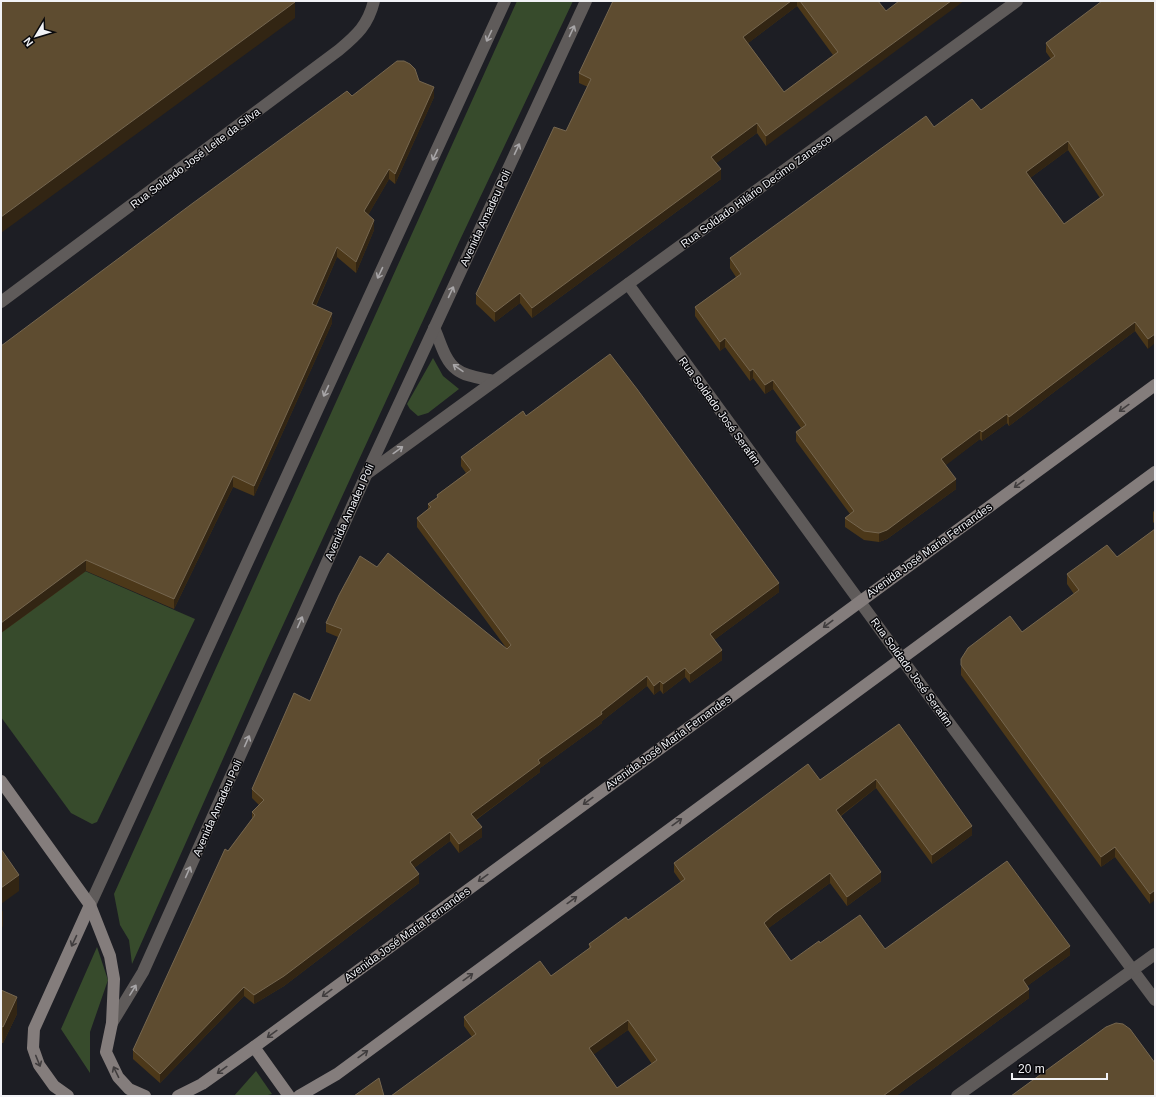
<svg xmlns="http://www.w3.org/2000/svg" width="1156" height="1097" font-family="Helvetica,sans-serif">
  <rect width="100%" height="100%" fill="#1d1e24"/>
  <g fill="#374b2c">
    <polygon points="517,1 573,1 459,242 266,662 132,964 129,940 120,925 114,894"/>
    <polygon points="433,358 443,376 459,389 428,413 418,416 410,409 407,404"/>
    <polygon points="78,568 195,619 97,822 92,824 71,813 1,717 1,609"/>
    <polygon points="97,947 108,980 90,1032 90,1073 61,1029"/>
    <polygon points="256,1071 272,1094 264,1096 234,1096"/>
  </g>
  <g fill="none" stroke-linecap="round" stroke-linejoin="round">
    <g stroke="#5f5b5a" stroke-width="12">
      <polyline points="628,284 901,658 1155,1000"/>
      <path d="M1 302 339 50C357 35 368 25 374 1"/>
      <path d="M434 328C440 340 444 360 456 369 466 377 481 378 494 381"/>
      <polyline points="368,473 1017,1"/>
      <polyline points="90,905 505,1"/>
      <polyline points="112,1023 143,972 367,473 586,1"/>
      <polyline points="957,1096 1155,954"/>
    </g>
    <g stroke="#847d7c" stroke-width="12">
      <polyline points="1,781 90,905 110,956 114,979 112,1023 106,1052 118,1077 129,1089 145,1096"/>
      <polyline points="254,1047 289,1096"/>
      <polyline points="68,1096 54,1086 39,1065 33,1048 34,1029 90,905"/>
      <polyline points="178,1096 202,1084 254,1047 1155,385"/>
      <polyline points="299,1096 337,1074 1155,472"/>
    </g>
  </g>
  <g fill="#4c3819" fill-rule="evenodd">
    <path d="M613 1H878L766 146 757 133 716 163 721 179 532 318 520 303 495 322 476 304V294L566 131 588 87 579 83V73ZM797 6 833 55 784 92 748 43Z"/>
    <path d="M1155 1 1148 349 1135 331 1009 426 1007 423 982 441 980 439 945 465 956 489 887 539 879 542 864 540 845 527V518L850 514 796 441V432L801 428 773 389 765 394 753 378 750 381 725 347 720 351 695 316V307L736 277 730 268V258L934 127 981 110 1051 59 1046 52V43ZM1068 150 1100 198 1064 224 1030 178Z"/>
    <polygon points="419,81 434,97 395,184 389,179 368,215 374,230 356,273 337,257 316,306 332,323 254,496 233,487 174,609 86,571 1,633 352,96"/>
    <polygon points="526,416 779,592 714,640 722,660 690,683 685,677 663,694 660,690 654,695 647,686 602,721 602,723 540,768 540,772 476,820 482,837 459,853 450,841 414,868 419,883 284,986 254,1004 244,996 160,1083 133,1059 133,1050 228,851 252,819 252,812 259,805 252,798 252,789 310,701 338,637 326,632 326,623 507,649 417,527 417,518 428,509 428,504 437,498 437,495 466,473 461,466 461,457"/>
    <polygon points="1155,510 1155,524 1153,522 1153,512"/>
    <polygon points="1155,529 1150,904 1115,857 1101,867 961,675 961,665 1022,632 1074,594 1067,584 1067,574 1117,557"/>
    <path d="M899 724 972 835 932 864 876 788 841 816 881 881 847 906 830 883 774 924 768 928 791 961 820 943 885 949 1070 955 1027 986 1029 998 896 1096H391L472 1037 464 1026V1017L551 976 589 949V944L628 920 681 882 674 872V863L820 780ZM628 1030 652 1064 617 1088 593 1054Z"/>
    <polygon points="1,990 17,1014 3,1043 1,1043"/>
  </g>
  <g fill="#322513">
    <polygon points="791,1 797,1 797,6 743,47 743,37"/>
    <polygon points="951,1 964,1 766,146 766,136"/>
    <polygon points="295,2 295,18 1,233 1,217"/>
    <polygon points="434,87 434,97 395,184 395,174"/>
    <polygon points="757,123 757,133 711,167 711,157"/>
    <polygon points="1068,141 1068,150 1026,181 1026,172"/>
    <polygon points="389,169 389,179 364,222 364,211"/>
    <polygon points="721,169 721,179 532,318 532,308"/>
    <polygon points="374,220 374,230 356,273 356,262"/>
    <polygon points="337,247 337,257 312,314 312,304"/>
    <polygon points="520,293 520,303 495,322 495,312"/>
    <polygon points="332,313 332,323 254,496 254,486"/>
    <polygon points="1135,322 1135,331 1009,426 1009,417"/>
    <polygon points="1155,334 1155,343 1148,349 1148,339"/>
    <polygon points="725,338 725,347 720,351 720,342"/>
    <polygon points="753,369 753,378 750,381 750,371"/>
    <polygon points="773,380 773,389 765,394 765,385"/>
    <polygon points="1007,414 1007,423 982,441 982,432"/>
    <polygon points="980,430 980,439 941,469 941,459"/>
    <polygon points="233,476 233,487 174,609 174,599"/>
    <polygon points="956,479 956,489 887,539 879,542 879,533"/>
    <polygon points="86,560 86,571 1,633 1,623"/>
    <polygon points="779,583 779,592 710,643 710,634"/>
    <polygon points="722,650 722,660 690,683 690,674"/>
    <polygon points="685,668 685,677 663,694 663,684"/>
    <polygon points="647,676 647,686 602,721 602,723 540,768 540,772 471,823 471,814 538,760"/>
    <polygon points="660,681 660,690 654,695 654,686"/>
    <polygon points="876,779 876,788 836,819 836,810"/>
    <polygon points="972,826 972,835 932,864 932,855"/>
    <polygon points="482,827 482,837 459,853 459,844"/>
    <polygon points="450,832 450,841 410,871 410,862"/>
    <polygon points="1115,847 1115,857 1101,867 1101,857"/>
    <polygon points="881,872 881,881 847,906 847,897"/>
    <polygon points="830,873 830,883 774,924 764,932 764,923 774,914"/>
    <polygon points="419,874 419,883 284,986 254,1004 254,995"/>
    <polygon points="19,875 19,891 1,904 1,888"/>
    <polygon points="1155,890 1155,900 1150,904 1150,894"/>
    <polygon points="3,910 3,926 1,930 1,913"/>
    <polygon points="1070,946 1070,955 1023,989 1023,980"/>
    <polygon points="244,987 244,996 160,1083 160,1074"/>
    <polygon points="1029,989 1029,998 896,1096 883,1096"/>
    <polygon points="17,997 17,1014 3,1043 3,1027"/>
    <polygon points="628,1020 628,1030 589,1058 589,1048"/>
  </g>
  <g fill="#5e4c30" stroke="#75664f" fill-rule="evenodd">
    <polygon points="1,1 295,1 295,2 1,217"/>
    <polygon points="613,1 791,1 743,37 784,92 838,52 800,1 878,1 886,11 899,1 951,1 766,136 757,123 711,157 721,169 532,308 520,293 495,312 476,294 554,127 566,131 591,79 579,73"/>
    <path d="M1102 1H1155V334L1148 339 1135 322 1009 417 1007 414 982 432 980 430 941 459 956 479 887 530 879 533 864 531 845 518 854 511 796 432 806 425 773 380 765 385 753 369 750 371 725 338 720 342 695 307 741 274 730 258 926 116 934 127 972 99 981 110 1055 56 1046 43ZM1068 141 1104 195 1064 224 1026 172Z"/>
    <polygon points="397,61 404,61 410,64 415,69 419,81 434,87 395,174 389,169 364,211 374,220 356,262 337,247 312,304 332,313 254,486 233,476 174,599 86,560 1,623 1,346 193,203 347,91 352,96"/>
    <polygon points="610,354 637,389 779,583 710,634 722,650 690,674 685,668 663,684 660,681 654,686 647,676 601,712 602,714 538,760 540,763 471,814 482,827 459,844 450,832 410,862 419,874 284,976 254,995 244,987 160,1074 133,1050 225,849 228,851 255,815 252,812 264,800 252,789 294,693 310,701 342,629 326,623 339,595 360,556 377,567 388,553 507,649 511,645 417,518 431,507 428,504 438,497 437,495 471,470 461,457 523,411 526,416"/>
    <polygon points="1155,529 1155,890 1150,894 1115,847 1101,857 961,665 961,659 968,648 1010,616 1022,632 1079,590 1067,574 1107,545 1117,557"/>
    <path d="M899 724 972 826 932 855 876 779 836 810 881 872 847 897 830 873 774 914 764 923 791 961 819 941 820 943 860 915 885 949 1007 861 1070 946 1023 980 1029 989 883 1096H391L476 1034 464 1017 540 961 551 976 591 947 589 944 626 917 628 920 685 879 674 863 808 764 820 780ZM628 1020 657 1060 617 1088 589 1048Z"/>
    <polygon points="1,849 19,875 1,888"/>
    <polygon points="1,990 17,997 3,1027 1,1026"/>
    <polygon points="1116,1023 1123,1024 1130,1029 1155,1063 1155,1096 1011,1096 1106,1027"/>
    <polygon points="379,1078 384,1096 354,1096"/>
  </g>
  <defs><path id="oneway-shaft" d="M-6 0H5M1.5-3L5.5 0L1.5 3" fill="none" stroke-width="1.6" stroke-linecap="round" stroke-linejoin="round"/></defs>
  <g stroke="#a8a6a8">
    <use href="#oneway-shaft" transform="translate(572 31) rotate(-65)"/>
    <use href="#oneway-shaft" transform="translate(489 36) rotate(115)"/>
    <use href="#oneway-shaft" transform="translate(517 149) rotate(-65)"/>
    <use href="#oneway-shaft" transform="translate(435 155) rotate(115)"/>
    <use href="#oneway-shaft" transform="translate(380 273) rotate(115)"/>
    <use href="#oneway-shaft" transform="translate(451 292) rotate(-65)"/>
    <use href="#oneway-shaft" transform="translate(458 368) rotate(-145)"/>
    <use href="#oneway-shaft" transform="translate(326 391) rotate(115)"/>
    <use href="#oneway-shaft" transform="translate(398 450) rotate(-36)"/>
    <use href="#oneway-shaft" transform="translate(300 622) rotate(-66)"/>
    <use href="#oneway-shaft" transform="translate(247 741) rotate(-66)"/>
    <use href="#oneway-shaft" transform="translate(188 872) rotate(-66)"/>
    <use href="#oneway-shaft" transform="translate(133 990) rotate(-58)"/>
  </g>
  <g stroke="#403d3e">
    <use href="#oneway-shaft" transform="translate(1124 408) rotate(144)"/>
    <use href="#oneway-shaft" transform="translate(1019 484) rotate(144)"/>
    <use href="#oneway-shaft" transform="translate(828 624) rotate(143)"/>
    <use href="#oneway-shaft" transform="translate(588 801) rotate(144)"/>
    <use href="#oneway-shaft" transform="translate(677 822) rotate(-36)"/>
    <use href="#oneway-shaft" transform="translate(483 878) rotate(144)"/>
    <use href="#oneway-shaft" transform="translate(572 900) rotate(-36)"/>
    <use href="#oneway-shaft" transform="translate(74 941) rotate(115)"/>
    <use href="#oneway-shaft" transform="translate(468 977) rotate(-36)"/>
    <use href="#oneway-shaft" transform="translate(327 993) rotate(144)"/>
    <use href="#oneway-shaft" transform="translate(272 1034) rotate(144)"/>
    <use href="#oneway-shaft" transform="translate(363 1054) rotate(-36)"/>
    <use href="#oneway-shaft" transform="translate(38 1061) rotate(68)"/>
    <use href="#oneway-shaft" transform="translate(222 1070) rotate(144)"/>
    <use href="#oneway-shaft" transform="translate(116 1072) rotate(-116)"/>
  </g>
  <g text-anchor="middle" stroke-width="3" stroke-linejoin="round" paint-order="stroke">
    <g font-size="11" fill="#f1f2f6" stroke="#08080b">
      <text transform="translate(195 158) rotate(-37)" y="4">Rua Soldado José Leite da Silva</text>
      <text transform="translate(756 191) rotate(-36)" y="4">Rua Soldado Hilário Decimo Zanesco</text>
      <text transform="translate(485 218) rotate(-65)" y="4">Avenida Amadeu Poli</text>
      <text transform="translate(720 411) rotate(54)" y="4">Rua Soldado José Serafim</text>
      <text transform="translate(349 512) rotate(-66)" y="4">Avenida Amadeu Poli</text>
      <text transform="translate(929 550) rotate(-36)" y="4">Avenida José Maria Fernandes</text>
      <text transform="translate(912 672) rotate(54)" y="4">Rua Soldado José Serafim</text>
      <text transform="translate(668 742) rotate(-36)" y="4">Avenida José Maria Fernandes</text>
      <text transform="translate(217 808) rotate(-66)" y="4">Avenida Amadeu Poli</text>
      <text transform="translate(407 934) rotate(-36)" y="4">Avenida José Maria Fernandes</text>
    </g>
  </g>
  <rect width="1156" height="1097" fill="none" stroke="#f1f2f6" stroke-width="4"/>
  <g transform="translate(36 36) rotate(232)" stroke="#08080b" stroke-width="3" paint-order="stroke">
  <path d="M0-3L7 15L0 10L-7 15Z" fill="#f1f2f6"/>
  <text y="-6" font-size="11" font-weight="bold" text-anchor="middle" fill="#f1f2f6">N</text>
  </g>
  <path d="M1012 1073v6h95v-6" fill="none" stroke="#f1f2f6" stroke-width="2"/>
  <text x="1018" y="1073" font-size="12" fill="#f1f2f6" stroke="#08080b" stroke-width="3" paint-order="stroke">20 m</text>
</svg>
